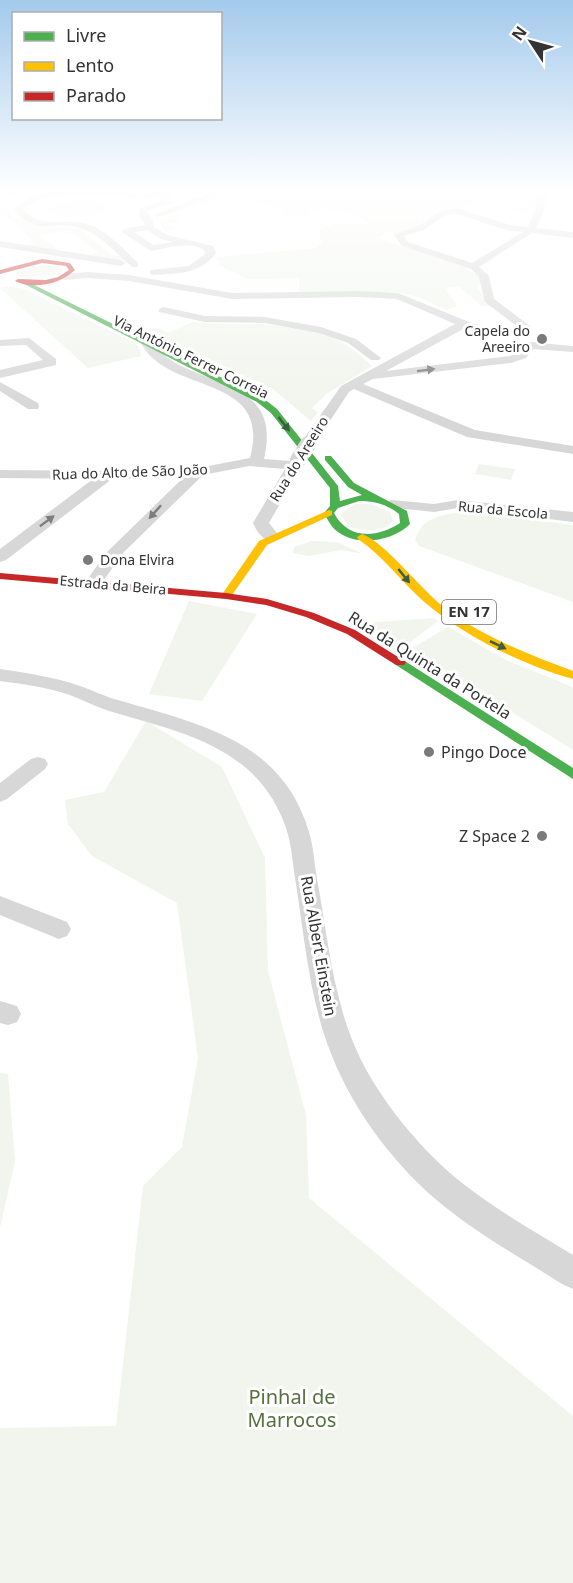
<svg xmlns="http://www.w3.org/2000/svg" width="573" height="1583" font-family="'Noto Sans',sans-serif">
  <rect width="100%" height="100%" fill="#fff"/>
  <g fill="#f1f5ed">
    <polygon points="165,190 215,190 147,213 149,210 177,199 177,194"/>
    <polygon points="235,190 255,190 182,211 177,222 168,223 177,229 165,232 160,224 161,219 174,210"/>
    <path d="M259 190 306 200H335L339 193 358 190H462L477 203 438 212 413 228 394 235 389 231 379 238 463 266 481 278 477 287 490 306H482L458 286 444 288 457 306 446 310 419 297 396 292H299V278L248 279 220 266 218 257 316 248 322 242 318 230 334 224H370C352 207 327 208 304 211L309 215 290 217 281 213 285 208 235 198Z"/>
    <polygon points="508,190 533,190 536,195 535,216 509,208 529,205"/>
    <path d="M80 200 100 202 108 208C92 218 64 222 48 209L59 203Z"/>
    <path d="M4 208 13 210 30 224 81 229 111 255 120 256 125 260 83 255 98 253C73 233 73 229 40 235L61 252 23 246 39 243H33L20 227 0 212V209Z"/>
    <polygon points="26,266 60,266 62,271 60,274 25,278 16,275 17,270"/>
    <polygon points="11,286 24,289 133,342 139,347 141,356 88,368 0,288"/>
    <path d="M192 322C242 327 297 318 343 343 354 349 363 358 372 366L326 394 312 408 318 412 311 421 273 389 146 329 158 328 168 333Z"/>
    <polygon points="479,464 515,469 511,480 475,474"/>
    <path d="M355 504H371L390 512 393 521C383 534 364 530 349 527L340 514Z"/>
    <path d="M453 513H479L573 525V602L419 546 415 540C421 520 435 517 453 513Z"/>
    <polygon points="312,541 337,542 363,554 341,550 309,556 293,553 294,547"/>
    <polygon points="189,601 257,614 202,701 149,694"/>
    <polygon points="434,618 438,621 405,646 363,623"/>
    <polygon points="448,627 506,660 573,687 573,750 411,649"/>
    <polygon points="146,721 222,767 265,858 268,971 306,1115 309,1198 573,1416 573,1583 0,1583 0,1428 116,1426 143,1186 182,1147 198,1058 177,903 92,856 68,824 65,800 104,792"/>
    <polygon points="0,1073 8,1074 15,1161 0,1228"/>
  </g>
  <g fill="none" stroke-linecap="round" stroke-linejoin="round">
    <g fill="#d7d7d7" fill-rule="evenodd">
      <polygon points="6,190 22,190 16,194 6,194"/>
      <path d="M74 190 142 194 170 191V195C128 203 55 181 23 209 41 231 66 216 90 225 109 232 124 250 138 263V267H132C117 254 102 236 83 229 56 218 37 239 14 209 30 192 52 191 74 190Z"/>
      <polygon points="217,190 228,190 160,217 153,215"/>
      <path d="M537 190H545C546 204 544 216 536 228L573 232V238L532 233 479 267 489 276 494 299 531 327 526 336 496 335 465 328 386 371 510 356C520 353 522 344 530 342L573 346V352L533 349 526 358 511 363 373 379 363 384 475 430 573 446V454L467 437 354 389 349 392 322 433H312L310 430 341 386 455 324 397 299 357 297 232 299 129 281 87 278 65 280 60 277 65 274 87 272 129 275 232 293 357 291 398 293 474 324 518 331 519 328 485 302 479 277 471 269 402 246 394 235 418 226 440 211 458 208 510 225 528 227 536 209ZM457 214 506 230 523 232 472 263 408 242 404 236 424 230 445 215Z"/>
      <path d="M168 198H171V202L147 211 153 221V226L167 235 213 246 216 253C200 275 178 273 153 275L150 274V270L189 266 206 253C199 239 165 248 151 251L123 233V229L145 225 139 214 140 208ZM147 230 161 239 173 242 153 245 134 232Z"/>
      <polygon points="0,241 121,260 126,263 121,266 0,247"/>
      <polygon points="163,307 205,316 265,317 321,327 356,339 381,358 379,360 371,360 348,343 319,333 265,323 205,322 159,312 158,310"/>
      <polygon points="29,338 56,359 56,365 0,378 0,370 43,360 26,345 0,346 0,340"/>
      <path d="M147 340 151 341C183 391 285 369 264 459L290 461 293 457 298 456 305 460 269 523 280 537 272 542C262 539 257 532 253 523L285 469 249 466 203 475 123 553 99 587 93 588 85 583 105 554 184 477 112 479 6 560 0 562V549L93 479 0 478V470L108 471 198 468 250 458C273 372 168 396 141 343Z"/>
      <polygon points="0,382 38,403 39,406 38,409 28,409 0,391"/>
      <polygon points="392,500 434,504 458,500 573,512 573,522 458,508 434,512 387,507 385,504 387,501"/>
      <path d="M0 669C27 673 54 677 80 686 93 690 105 697 118 700 199 724 282 740 309 832 313 845 314 859 316 873 327 931 332 995 356 1049 377 1098 424 1154 466 1186 500 1212 537 1233 573 1255V1289L562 1284C523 1259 481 1236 445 1207 398 1170 354 1112 332 1056 310 1002 305 942 296 884 293 867 292 847 287 831 260 747 183 733 109 711 94 706 81 699 67 694 45 687 22 684 0 681Z"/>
      <polygon points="38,757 45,759 48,764 45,769 7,799 0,802 0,783 31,759"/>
      <polygon points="0,896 67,922 71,929 67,936 59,939 0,915"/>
      <polygon points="0,1001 17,1006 21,1014 17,1022 8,1025 0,1023"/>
    </g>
    <g fill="#4caf50" fill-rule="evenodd">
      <path d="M22 281H26L263 398 277 409 338 486 340 501 362 495 348 487 325 460V456H331L354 483 407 511 410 524C393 541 358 547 338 532 331 527 328 520 324 513L330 506V488L271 413 257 402 22 283ZM359 501C374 501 387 504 399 514L400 523C377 538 348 540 334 513L338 508Z"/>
      <polygon points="400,658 573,768 573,779 396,665 394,662"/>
    </g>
    <g fill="#ffc107" fill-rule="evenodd">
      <polygon points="329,510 332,511 332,515 267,545 230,598 222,598 221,596 259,541"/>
      <path d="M362 534C385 542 421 590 445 608 483 637 528 654 573 671V679C522 665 462 635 422 600 400 580 383 556 358 539L357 537Z"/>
    </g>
    <g fill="#c62828" fill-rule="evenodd">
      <path d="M42 259 70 263 75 270C61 284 33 290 15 281L18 279 46 280 58 277 69 270 66 266 42 263 0 274V270Z"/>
      <polygon points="0,573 226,593 267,599 314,613 355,630 406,662 404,665 396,665 347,634 306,617 266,605 226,599 0,579"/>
    </g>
    <polyline stroke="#d7d7d7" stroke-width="12" points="307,445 317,430"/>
    <polyline stroke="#d7d7d7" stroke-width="16" points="298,460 308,444"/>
  </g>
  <defs><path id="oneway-solid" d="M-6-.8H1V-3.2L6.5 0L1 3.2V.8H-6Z" transform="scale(1.5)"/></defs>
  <g fill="#7d7d7d">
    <use href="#oneway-solid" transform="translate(426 370) rotate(-7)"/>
    <use href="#oneway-solid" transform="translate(155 512) rotate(132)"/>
    <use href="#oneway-solid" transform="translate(47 521) rotate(-37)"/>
  </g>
  <g fill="#3c5e3d">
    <use href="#oneway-solid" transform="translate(284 424) rotate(52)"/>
    <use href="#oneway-solid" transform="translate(404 576) rotate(51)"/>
    <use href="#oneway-solid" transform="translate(498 645) rotate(26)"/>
  </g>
  <linearGradient id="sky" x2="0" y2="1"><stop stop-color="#a3caec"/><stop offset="0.46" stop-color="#fff"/><stop offset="1" stop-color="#fff" stop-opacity="0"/></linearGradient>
  <rect width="573" height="412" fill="url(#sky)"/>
  <g fill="#7a7a7a" stroke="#fff" stroke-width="2">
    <circle cx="542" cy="339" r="6"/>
    <circle cx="88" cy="560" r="6"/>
    <circle cx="429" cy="752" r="6"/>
    <circle cx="542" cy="836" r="6"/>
  </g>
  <g text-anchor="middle" stroke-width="6" stroke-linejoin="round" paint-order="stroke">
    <g font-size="14" fill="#333" stroke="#fff" text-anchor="end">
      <text x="530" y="336">Capela do<tspan x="530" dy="16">Areeiro</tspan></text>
      <text x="100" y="565" text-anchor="start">Dona Elvira</text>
    </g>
    <g font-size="14" fill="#333" stroke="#fff">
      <text transform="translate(191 357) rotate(26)" y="5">Via António Ferrer Correia</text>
      <text transform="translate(299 459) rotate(-58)" y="5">Rua do Areeiro</text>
      <text transform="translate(130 472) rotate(-2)" y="5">Rua do Alto de São João</text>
      <text transform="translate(503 510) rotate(5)" y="5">Rua da Escola</text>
      <text transform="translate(113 585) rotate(5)" y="5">Estrada da Beira</text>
    </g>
    <rect fill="#fff" stroke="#707070" stroke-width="1.5" x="442" y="600" width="54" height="24" rx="4.5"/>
    <g font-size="15" font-weight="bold" fill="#333">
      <text x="469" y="617">EN 17</text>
    </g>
    <g font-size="16" fill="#333" stroke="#fff">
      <text transform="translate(430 665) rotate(32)" y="6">Rua da Quinta da Portela</text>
      <text transform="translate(319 946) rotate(80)" y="6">Rua Albert Einstein</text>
    </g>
    <g font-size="16" fill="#333" stroke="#fff" text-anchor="start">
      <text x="441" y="758">Pingo Doce</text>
      <text x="530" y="842" text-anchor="end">Z Space 2</text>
    </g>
    <g font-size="20" fill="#56703f" stroke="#fff">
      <text x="292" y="1404">Pinhal de<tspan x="292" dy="23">Marrocos</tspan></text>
    </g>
  </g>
  <rect x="12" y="12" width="210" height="108" fill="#ffffff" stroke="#adadad" stroke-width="1.5"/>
  <rect x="24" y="32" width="30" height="9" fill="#4caf50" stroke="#adadad" stroke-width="1.5"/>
  <text x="66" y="42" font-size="18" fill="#333333">Livre</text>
  <rect x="24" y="62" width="30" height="9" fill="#ffc107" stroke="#adadad" stroke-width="1.5"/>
  <text x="66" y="72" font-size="18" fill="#333333">Lento</text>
  <rect x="24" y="92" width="30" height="9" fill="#c62828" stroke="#adadad" stroke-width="1.5"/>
  <text x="66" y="102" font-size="18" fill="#333333">Parado</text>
  <g transform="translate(531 42) rotate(306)" stroke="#ffffff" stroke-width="4.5" paint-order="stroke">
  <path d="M0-4.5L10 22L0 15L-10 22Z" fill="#333333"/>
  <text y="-9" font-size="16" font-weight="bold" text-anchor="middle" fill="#333333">N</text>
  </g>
</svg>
